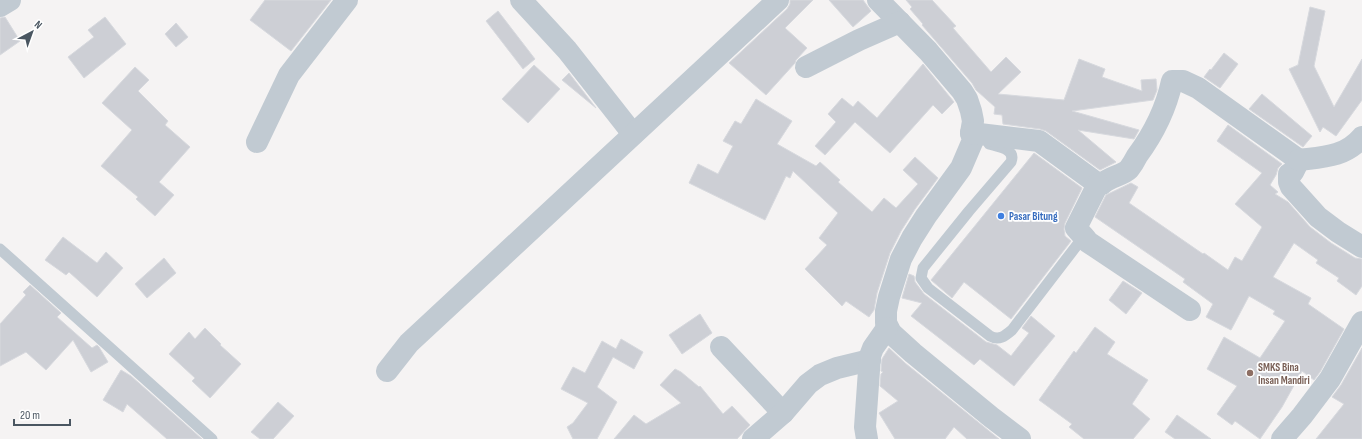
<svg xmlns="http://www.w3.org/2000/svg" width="1362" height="439" font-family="'Sofia Sans Condensed',sans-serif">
  <rect width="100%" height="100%" fill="#f5f3f3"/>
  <g fill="#cdcfd5" stroke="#d7d9de">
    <polygon points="265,0 331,0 291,51 250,20"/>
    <polygon points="790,0 813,0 785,28 807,48 796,60 795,63 766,95 729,63 787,9 790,4"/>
    <polygon points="829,0 863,0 871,11 853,27"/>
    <polygon points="906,0 932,0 956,26 953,28 991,72 1006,57 1021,72 998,94 1064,100 1079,59 1105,69 1102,77 1142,91 1141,80 1156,79 1157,90 1153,100 1072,111 1139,130 1134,139 1078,130 1116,162 1100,170 1046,131 1040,129 1003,124 1002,115 994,114 995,107 976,90 972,83 922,25 923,24 910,9 912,7"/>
    <polygon points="1310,7 1325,11 1314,66 1334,107 1362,59 1362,100 1336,136 1323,127 1320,132 1289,69 1298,65"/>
    <polygon points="498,11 535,59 523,69 486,21"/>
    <polygon points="5,17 20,41 0,55 0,18"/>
    <polygon points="105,17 126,44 84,78 68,57 94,37 88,30"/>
    <polygon points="176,23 188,37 176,47 165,34"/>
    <polygon points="1224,53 1238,64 1220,88 1204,77 1210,69 1211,70"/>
    <polygon points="923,64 954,102 942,114 933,105 890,153 855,122 825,155 815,146 836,122 828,114 842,98 853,107 858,101 877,118"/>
    <polygon points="534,65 560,89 528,123 502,99"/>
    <polygon points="135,67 149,80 138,91 168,121 165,125 190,147 159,182 174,195 155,216 136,199 138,197 101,166 132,130 102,103"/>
    <polygon points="569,73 596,108 562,80"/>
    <polygon points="1262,94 1312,136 1303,147 1249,109"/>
    <polygon points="756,99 792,121 777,144 816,166 820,162 840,180 838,182 872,212 884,198 896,208 918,184 903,170 915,157 938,178 915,209 901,231 890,253 877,293 874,310 869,317 846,301 842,306 805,269 827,245 819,238 838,213 793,171 790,178 786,176 765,220 689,183 698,164 718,174 733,146 723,141 735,121 741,124"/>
    <polygon points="1228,125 1282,164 1278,168 1276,175 1270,185 1278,192 1275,194 1288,202 1310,227 1331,243 1355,258 1362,259 1362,286 1356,295 1337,281 1339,278 1316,263 1318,260 1294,243 1273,277 1311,298 1308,304 1344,329 1320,372 1314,380 1302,371 1282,407 1260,439 1235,421 1232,425 1217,414 1237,386 1207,369 1224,337 1260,358 1285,321 1273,314 1275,311 1249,296 1231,330 1206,317 1213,304 1183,282 1185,279 1095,217 1106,195 1131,183 1138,187 1129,203 1203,254 1204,253 1228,270 1235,257 1242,261 1262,227 1235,204 1262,173 1217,141"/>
    <polygon points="1034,153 1082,188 1065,223 1064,229 1065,236 1071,241 1011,319 964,282 952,298 931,280"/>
    <polygon points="63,237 97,263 106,252 123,268 97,297 69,272 66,275 45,260"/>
    <polygon points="164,258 176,273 147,298 135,284"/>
    <polygon points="909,274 914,276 915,282 924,294 986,342 997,345 1011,356 1029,333 1022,328 1031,316 1055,336 1014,386 980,359 974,365 911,316 922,303 902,298"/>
    <polygon points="1123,281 1142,293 1126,314 1109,300"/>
    <polygon points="30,285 61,313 57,317 92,348 97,345 99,347 108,362 91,372 73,340 46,370 26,352 0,366 0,324 26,295 23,292"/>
    <polygon points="700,314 712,333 682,354 669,335"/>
    <polygon points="1095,327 1115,342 1107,354 1148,380 1132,404 1150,419 1133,439 1084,439 1069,427 1072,424 1039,400 1074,351 1076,353"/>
    <polygon points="205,328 221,344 220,345 241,364 210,398 192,381 195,378 169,354 189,332 195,339"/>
    <polygon points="621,339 643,352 634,369 613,357 597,387 617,402 597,439 573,439 567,427 573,423 588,403 561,389 573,367 585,373 602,341 616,349"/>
    <polygon points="889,348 905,363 999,439 967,439 954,427 945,439 895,439 879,413 898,401 880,386 881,374 883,372 881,371 882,359"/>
    <polygon points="1362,348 1362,439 1316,439 1344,404 1332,397 1341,385"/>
    <polygon points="675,369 681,372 699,387 700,386 723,414 732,406 750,425 737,439 614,439 634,415 646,424 681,403 660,385"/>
    <polygon points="121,370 131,376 202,439 167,439 127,404 123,412 103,400"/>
    <polygon points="278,402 294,416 273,439 260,439 251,432"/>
    <polygon points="1177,415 1211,439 1175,439 1165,432"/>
  </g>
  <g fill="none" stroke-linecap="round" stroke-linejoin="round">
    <g stroke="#c1cad2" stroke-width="11">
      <path d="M989 144C999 147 1016 149 1011 162L969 211 923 268 921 278 928 288 990 336C999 341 1005 336 1012 330L1084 236"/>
      <polyline points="0,249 212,439"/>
    </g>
    <g stroke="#c1cad2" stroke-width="22">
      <polyline points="521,0 567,50 633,134"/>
      <polyline points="878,0 928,51 962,91 967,99 971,111 973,121 971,133 973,140 961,168 926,216 912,238 901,259 889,297 886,311 886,323 891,333 913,353 991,417 1020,439"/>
      <polyline points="0,6 10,0"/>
      <polyline points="806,67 859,40 900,22"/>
      <path d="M971 133 1039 141 1098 184H1102C1110 176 1122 176 1129 169 1132 165 1135 160 1137 156 1154 133 1166 109 1172 81H1183L1198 88 1299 160 1293 172 1289 174V182L1291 187 1318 217 1338 232 1362 247"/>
      <polyline points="257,142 289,75 347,0"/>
      <path d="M1299 160C1323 157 1345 157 1362 137"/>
      <path d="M1098 184 1076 228C1080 233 1085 237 1088 242L1190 310"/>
      <polyline points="721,347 783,413"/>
      <polyline points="387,371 409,343 778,0"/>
      <polyline points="753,439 783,413 808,384 820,375 837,368 870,360"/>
      <polyline points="867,439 865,427 870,356 873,348 887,328"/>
      <polyline points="1282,439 1302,416 1330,379 1362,322"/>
    </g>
  </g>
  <circle fill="#3f7fe0" stroke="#fff" stroke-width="1.5" cx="1001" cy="216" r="4"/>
  <circle fill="#8d6e63" stroke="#fff" stroke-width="1.5" cx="1250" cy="373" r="4"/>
  <g text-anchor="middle" stroke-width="3.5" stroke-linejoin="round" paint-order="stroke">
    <g font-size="11" font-weight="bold" fill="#366cbe" stroke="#fff" text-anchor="start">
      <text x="1009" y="220">Pasar Bitung</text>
    </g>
    <g font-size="11" font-weight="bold" fill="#785e54" stroke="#fff" text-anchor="start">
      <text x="1258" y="371">SMKS Bina<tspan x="1258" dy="13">Insan Mandiri</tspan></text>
    </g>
  </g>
  <g transform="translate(32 32) rotate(41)" stroke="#ffffff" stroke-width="3" paint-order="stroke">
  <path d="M0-3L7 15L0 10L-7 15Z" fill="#4a5661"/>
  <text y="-6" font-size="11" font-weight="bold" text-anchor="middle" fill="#4a5661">N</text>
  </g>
  <path d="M14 419v6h56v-6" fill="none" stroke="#4a5661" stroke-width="2"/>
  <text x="20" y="419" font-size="12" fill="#4a5661" stroke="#ffffff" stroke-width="3" paint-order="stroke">20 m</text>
</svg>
